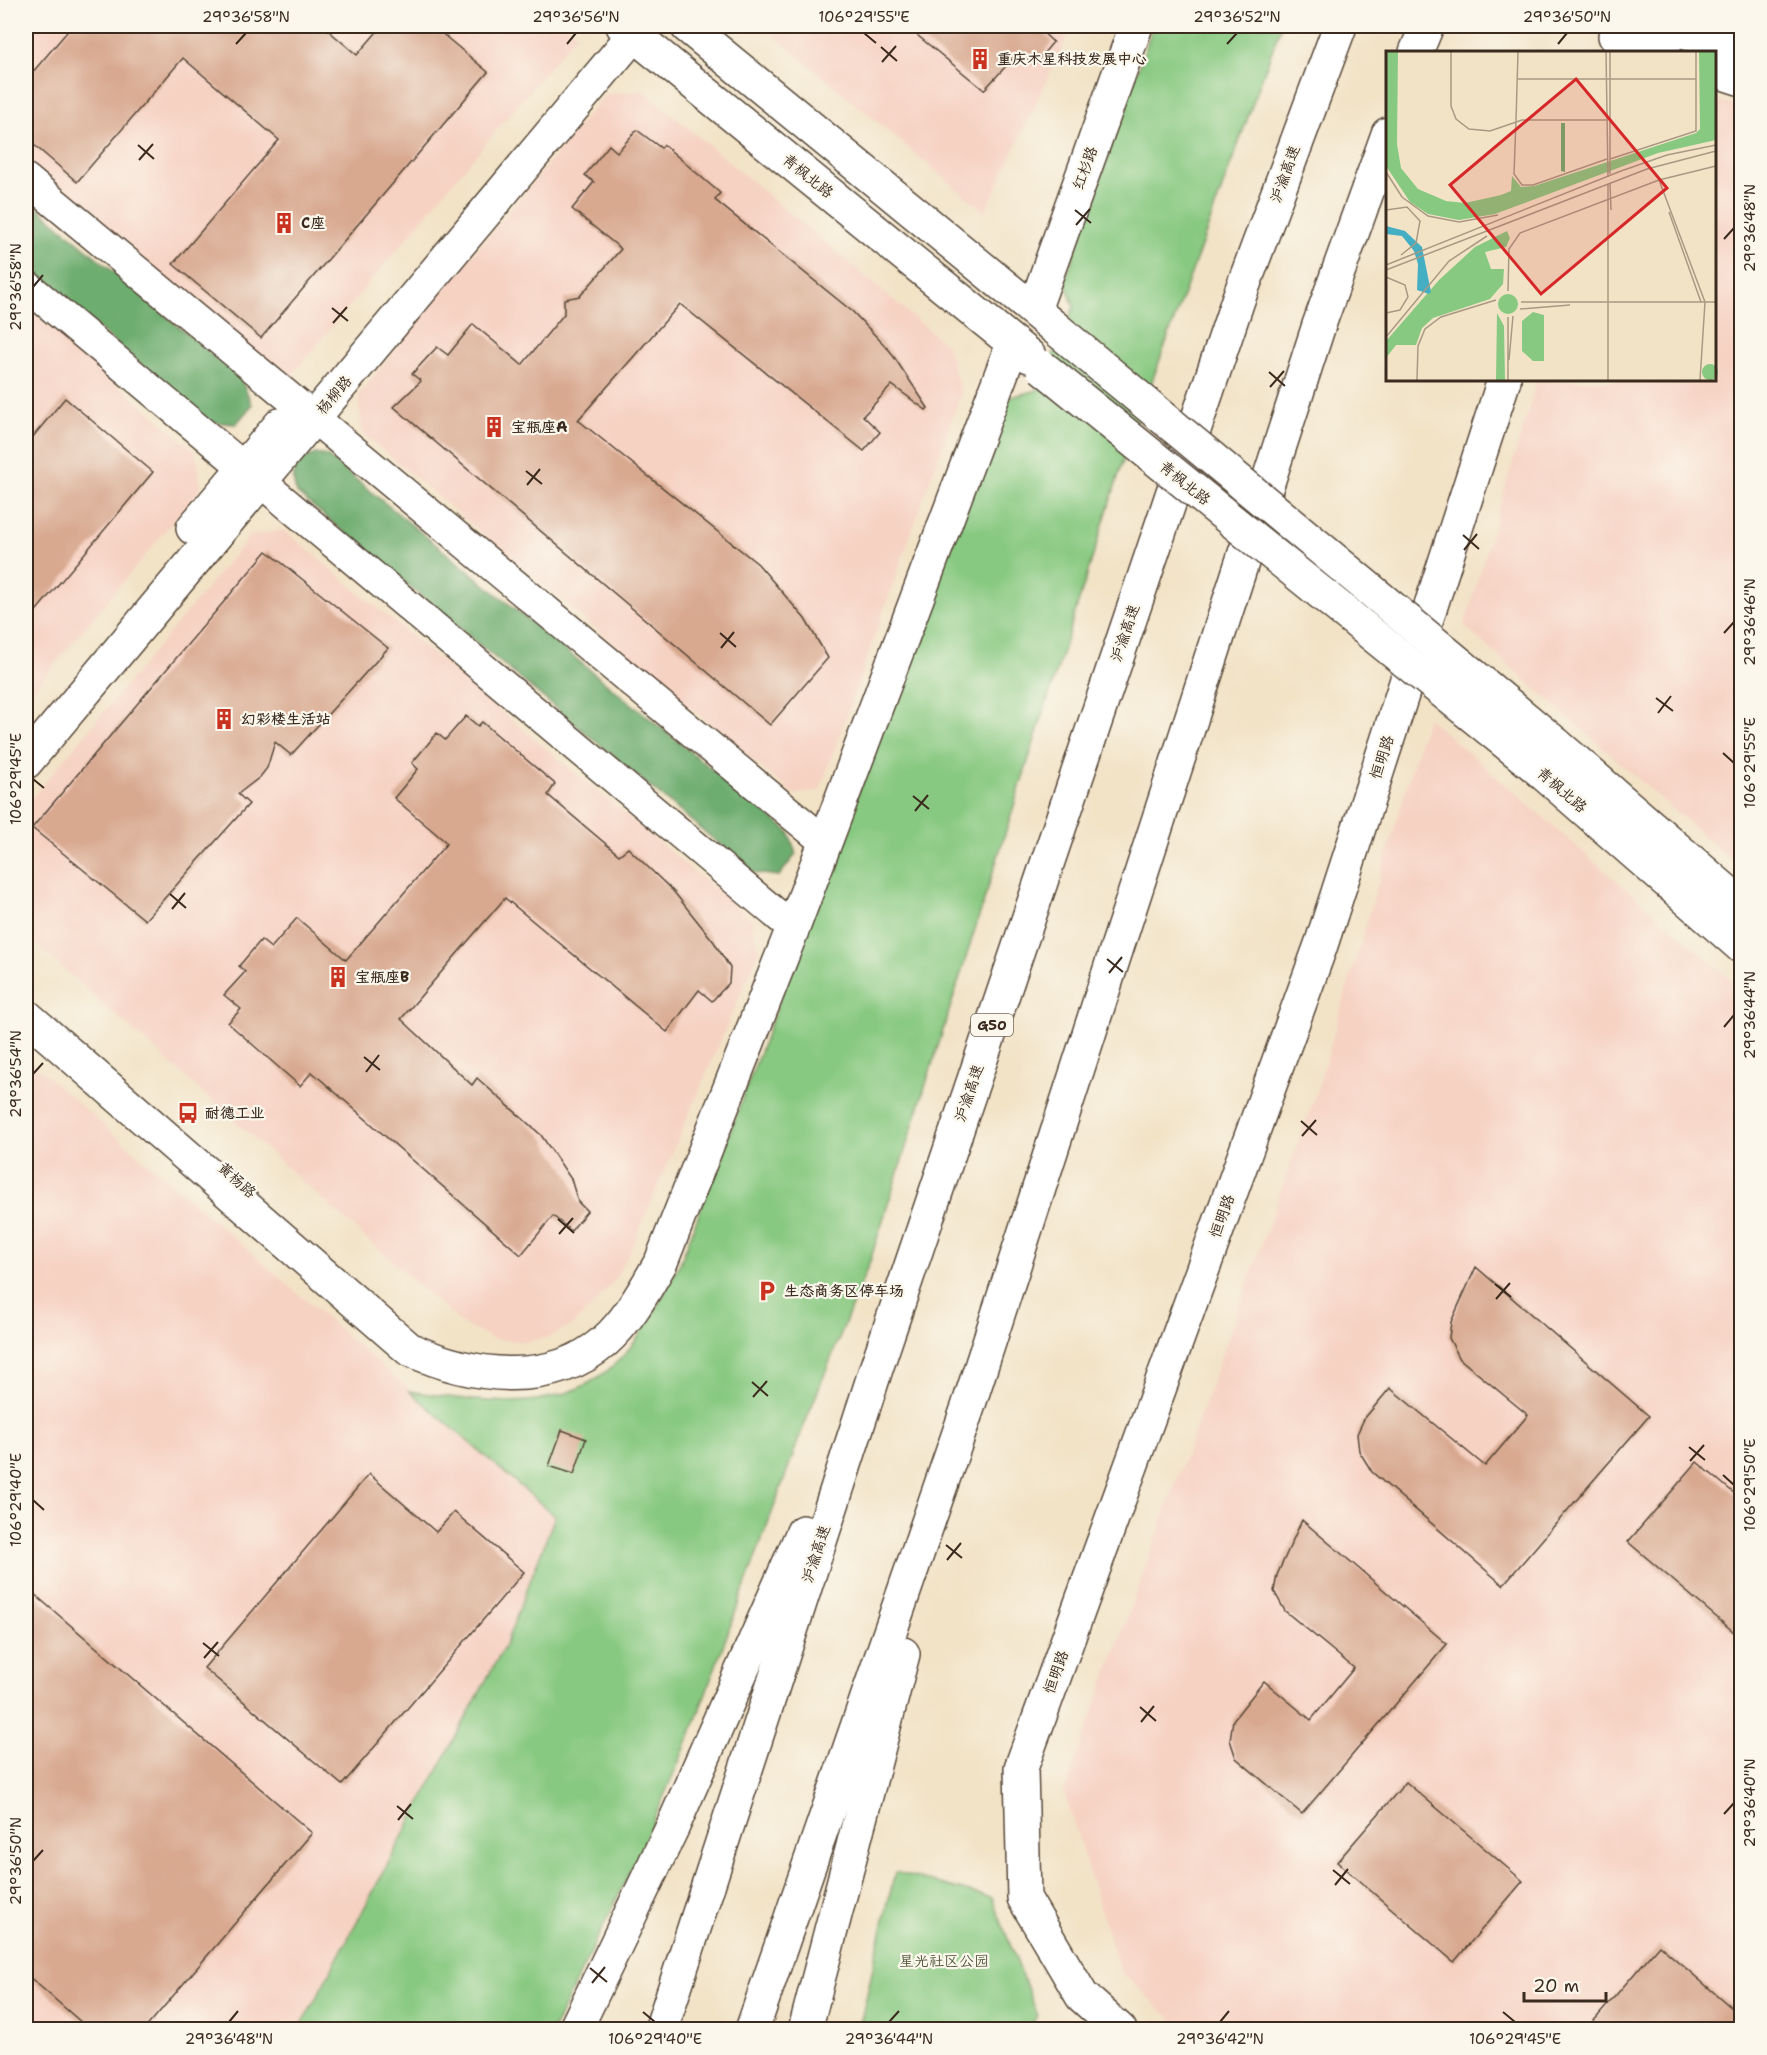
<svg xmlns="http://www.w3.org/2000/svg" width="1767" height="2055" font-family="'Shantell Sans','LXGW WenKai TC',sans-serif">
  <rect width="100%" height="100%" fill="#fbf7ec"/>
  <filter id="ink" filterUnits="userSpaceOnUse"><feTurbulence type="fractalNoise" baseFrequency=".0167" numOctaves="2"/><feDisplacementMap in="SourceGraphic" scale="12" xChannelSelector="R" yChannelSelector="G"/><feConvolveMatrix kernelMatrix="1 2 1 2 8 2 1 2 1" color-interpolation-filters="sRGB"/></filter>
  <filter id="wash" filterUnits="userSpaceOnUse"><feTurbulence type="fractalNoise" baseFrequency=".008" numOctaves="4" result="noise"/><feDisplacementMap in="SourceGraphic" scale="24" xChannelSelector="R" yChannelSelector="G"/><feGaussianBlur stdDeviation="1.35" result="paint"/><feColorMatrix in="noise" values="0 0 0 0 0 0 0 0 0 0 0 0 0 0 0 0 0 1.4 0 .05"/><feComposite in="paint" operator="in"/></filter>
  <g filter="url(#wash)">
    <rect width="100%" height="100%" fill="#f2e3c7"/>
    <g fill="#f6d2c3">
      <polygon points="26,26 567,26 577,34 287,381 26,162"/>
      <polygon points="762,26 1072,26 985,212"/>
      <polygon points="644,91 947,345 961,393 820,790 794,795 362,433 358,395 605,94"/>
      <polygon points="1715,99 1742,109 1741,869 1464,626 1537,380 1714,380"/>
      <polygon points="26,306 196,452 201,488 26,699"/>
      <polygon points="284,530 751,919 759,951 629,1254 614,1280 593,1306 572,1325 550,1337 523,1342 493,1339 462,1324 26,935 26,805 250,536"/>
      <polygon points="1427,717 1741,988 1741,2029 1182,2029 1120,1971 1064,1793 1318,1087"/>
      <polygon points="26,1061 33,1064 555,1516 507,1641 299,2029 26,2029"/>
    </g>
    <g fill="#88c981" stroke="#627a50" stroke-width="1.5">
      <path d="M1153 26H1281L1123 461 870 1261 801 1433 690 1736 640 1851 553 2029 299 2030 507 1641 555 1516 409 1391C480 1402 561 1418 618 1361 646 1334 663 1295 681 1261L1007 398 1037 390 1074 307 1065 281Z"/>
      <polygon points="895,1872 992,1898 1038,2016 1028,2029 859,2029"/>
    </g>
    <g fill="#6ead6f" stroke="#546c46" stroke-width="1.5">
      <polygon points="26,198 241,379 252,405 236,424 209,422 26,267"/>
      <path d="M316 454 327 456 789 832 796 854 779 876 754 873 297 493C289 473 295 460 316 454Z"/>
    </g>
    <g id="blocks">
      <g fill="#d8a88f">
        <polygon points="72,26 323,26 357,55 382,26 433,26 488,72 261,338 173,264 279,140 183,58 77,182 26,138 26,80"/>
        <polygon points="906,26 1036,26 1053,42 1034,65 1018,53 984,90"/>
        <polygon points="637,130 661,148 664,145 720,193 715,200 853,312 890,351 928,408 926,410 892,385 863,416 880,432 864,451 680,304 578,420 758,564 805,619 828,658 770,725 394,407 421,381 412,374 437,347 448,355 473,324 522,365 564,314 564,299 580,296 621,249 572,209 594,182 585,175 609,145 617,152"/>
        <polygon points="65,398 153,472 26,623 26,445"/>
        <polygon points="267,551 388,648 291,755 275,742 267,768 260,777 238,794 249,804 145,920 32,828"/>
        <polygon points="466,716 478,726 482,722 555,784 548,795 619,855 628,848 674,892 714,942 730,968 729,983 712,1001 699,990 667,1032 505,898 401,1019 472,1085 477,1078 541,1135 571,1179 578,1202 587,1211 571,1231 553,1216 521,1255 312,1072 300,1086 228,1023 241,1009 224,995 245,972 239,966 261,940 271,948 297,918 346,960 447,843 394,798 418,769 412,763 437,733 445,740"/>
        <polygon points="1476,1267 1649,1416 1503,1585 1372,1472 1359,1451 1357,1434 1364,1419 1390,1388 1485,1466 1528,1415 1460,1359 1449,1338 1451,1322"/>
        <polygon points="562,1430 586,1439 574,1474 549,1466"/>
        <polygon points="1697,1462 1742,1500 1742,1639 1628,1542"/>
        <polygon points="369,1474 436,1532 454,1512 524,1572 342,1785 204,1668"/>
        <polygon points="1302,1520 1447,1644 1302,1814 1236,1758 1230,1740 1233,1720 1264,1681 1311,1720 1354,1668 1285,1611 1274,1591 1277,1575"/>
        <polygon points="26,1587 312,1833 144,2030 90,2030 26,1974"/>
        <polygon points="1406,1782 1523,1881 1454,1962 1337,1862"/>
        <polygon points="1659,1945 1740,2015 1727,2030 1586,2030"/>
      </g>
    </g>
  </g>
  <g filter="url(#ink)">
    <use href="#blocks" fill-opacity="0" stroke="#564637" stroke-width="1.5"/>
    <g fill="none" stroke-linecap="round" stroke-linejoin="round">
      <defs>
        <g id="minor">
          <polyline points="26,179 825,842"/>
          <polyline points="26,285 793,928"/>
        </g>
        <g id="tertiary">
          <polyline points="623,26 1029,356"/>
          <polyline points="687,26 1054,327"/>
          <polyline points="1665,26 1742,51"/>
          <polyline points="1615,36 1664,52"/>
          <polyline points="1714,70 1742,79"/>
          <polyline points="1034,310 1136,26"/>
          <polyline points="193,528 280,425"/>
          <polyline points="1556,744 1742,905"/>
          <polyline points="26,762 641,26"/>
          <polyline points="1536,767 1742,947"/>
          <path d="M26 1016 409 1349C470 1377 550 1389 605 1341 629 1320 645 1289 661 1262L793 928 1013 343"/>
          <polyline points="1120,2030 1082,1996 1024,1898 1021,1768 1321,945 1504,380"/>
        </g>
        <g id="motorway">
          <polyline points="1416,52 1427,26"/>
          <polyline points="575,2030 673,1826 803,1532"/>
          <polyline points="661,2030 877,1366 1238,300 1340,26"/>
          <polyline points="752,2030 968,1407 1319,325 1388,134"/>
          <polyline points="805,2030 903,1654"/>
        </g>
      </defs>
      <use href="#minor" stroke="#564637" stroke-width="33"/>
      <use href="#tertiary" stroke="#564637" stroke-width="36"/>
      <use href="#motorway" stroke="#564637" stroke-width="36"/>
      <use href="#minor" stroke="#fff" stroke-width="30"/>
      <use href="#tertiary" stroke="#fff" stroke-width="33"/>
      <use href="#motorway" stroke="#fff" stroke-width="33"/>
      <defs>
        <g id="tertiary-bridge">
          <polyline points="1054,327 1556,744"/>
          <polyline points="1042,367 1536,767"/>
        </g>
      </defs>
      <use href="#tertiary-bridge" stroke="#564637" stroke-width="36" stroke-linecap="butt"/>
      <use href="#tertiary-bridge" stroke="#fff" stroke-width="33"/>
    </g>
  </g>
  <path fill="none" stroke="#3b2a1e" stroke-width="2" d="M864 33 876 43M236 44 246 33M567 44 576 33M1227 44 1237 33M1558 44 1567 33M881 47 897 61M882 62 896 46M138 145 154 159M139 160 153 144M1075 210 1091 223M1076 225 1090 209M1724 239 1734 228M33 287 43 275M332 308 348 321M333 323 347 307M1269 372 1285 386M1270 387 1284 371M526 471 542 484M527 485 540 469M1463 535 1479 549M1464 550 1477 534M720 633 736 647M1724 633 1734 622M721 648 734 632M1656 698 1673 711M1658 713 1671 696M1723 753 1734 763M33 779 44 788M913 796 929 809M915 811 928 795M170 894 186 908M172 909 185 893M1107 959 1123 972M1109 973 1122 957M1724 1027 1734 1015M364 1057 380 1070M366 1072 379 1055M33 1074 43 1063M1301 1121 1317 1135M1302 1136 1316 1120M558 1219 574 1233M559 1234 573 1218M1495 1284 1511 1297M1496 1299 1510 1283M752 1382 768 1396M753 1397 767 1381M1689 1447 1705 1460M1690 1461 1704 1445M1723 1475 1734 1485M33 1500 44 1510M946 1545 962 1558M947 1560 961 1543M203 1643 219 1656M204 1658 218 1642M1140 1707 1156 1721M1141 1722 1154 1706M397 1806 413 1819M1724 1814 1734 1803M398 1820 411 1804M33 1861 43 1850M1333 1870 1350 1884M1335 1885 1348 1869M590 1968 607 1982M592 1983 605 1967M643 2012 655 2022M1503 2012 1515 2022M229 2022 238 2011M889 2022 899 2011M1220 2022 1229 2011"/>
  <defs>
    <symbol id="building-bare" viewBox="-9 -9 18 18"><path d="M-4-6H4V6H1V3H-1V6H-4ZM-2.5-4.3h1.7v1.8h-1.7ZM.8-4.3h1.7v1.8H.8ZM-2.5-1h1.7V.8h-1.7ZM.8-1h1.7V.8H.8Z" fill="#c8321e" stroke="#fbf7ec" stroke-width="2.5" paint-order="stroke"/></symbol>
    <symbol id="bus-bare" viewBox="-9 -9 18 18"><path d="M-5-6H5V4H4V6H2V4H-2V6H-4V4H-5ZM-3.5-4V0h7V-4ZM-3.5 1.2v1.5H-2V1.2ZM2 1.2v1.5H3.5V1.2Z" fill="#c8321e" stroke="#fbf7ec" stroke-width="2.5" paint-order="stroke"/></symbol>
    <symbol id="parking-bare" viewBox="-9 -9 18 18"><path d="M-3.5-5.5H1a3.5 3.5 0 0 1 0 7H-1V5.5H-3.5ZM-1-3.4V-.6H.8a1.4 1.4 0 0 0 0-2.8Z" fill="#c8321e" stroke="#fbf7ec" stroke-width="2.5" paint-order="stroke"/></symbol>
  </defs>
  <g fill-rule="evenodd">
    <use href="#building-bare" x="965" y="44" width="30" height="30"/>
    <use href="#building-bare" x="269" y="208" width="30" height="30"/>
    <use href="#building-bare" x="479" y="412" width="30" height="30"/>
    <use href="#building-bare" x="209" y="704" width="30" height="30"/>
    <use href="#building-bare" x="323" y="962" width="30" height="30"/>
    <use href="#bus-bare" x="173" y="1098" width="30" height="30"/>
    <use href="#parking-bare" x="752" y="1276" width="30" height="30"/>
  </g>
  <g text-anchor="middle" stroke-width="4.5" stroke-linejoin="round" paint-order="stroke">
    <rect fill="#fbf7ec" stroke="#75685c" stroke-width="1.5" x="971" y="1014" width="42" height="22" rx="4.5"/>
    <g font-size="14" font-weight="bold" fill="#3b2a1e">
      <text x="992" y="1030">G50</text>
    </g>
    <g font-size="15" font-weight="bold" fill="#3b2a1e" stroke="#fbf7ec" text-anchor="start">
      <text x="997" y="64">重庆木星科技发展中心</text>
      <text x="301" y="228">C座</text>
      <text x="511" y="432">宝瓶座A</text>
      <text x="241" y="724">幻彩楼生活站</text>
      <text x="355" y="982">宝瓶座B</text>
      <text x="205" y="1118">耐德工业</text>
      <text x="784" y="1296">生态商务区停车场</text>
    </g>
    <g font-size="15" fill="#3b2a1e" stroke="#fbf7ec">
      <text transform="translate(1085 168) rotate(-70)" y="5">红杉路</text>
      <text transform="translate(1285 174) rotate(-70)" y="5">沪渝高速</text>
      <text transform="translate(808 176) rotate(39)" y="5">青枫北路</text>
      <text transform="translate(334 395) rotate(-50)" y="5">杨柳路</text>
      <text transform="translate(1185 483) rotate(39)" y="5">青枫北路</text>
      <text transform="translate(1125 633) rotate(-71)" y="5">沪渝高速</text>
      <text transform="translate(1382 757) rotate(-72)" y="5">恒明路</text>
      <text transform="translate(1562 790) rotate(41)" y="5">青枫北路</text>
      <text transform="translate(969 1093) rotate(-71)" y="5">沪渝高速</text>
      <text transform="translate(237 1180) rotate(42)" y="5">黄杨路</text>
      <text transform="translate(1222 1216) rotate(-70)" y="5">恒明路</text>
      <text transform="translate(816 1554) rotate(-72)" y="5">沪渝高速</text>
      <text transform="translate(1056 1672) rotate(-70)" y="5">恒明路</text>
    </g>
    <g font-size="15" fill="#525a3c" stroke="#fbf7ec">
      <text x="944" y="1966">星光社区公园</text>
    </g>
  </g>
  <g transform="translate(1386 51)">
    <rect width="330" height="330" fill="#f2e3c7"/>
    <path d="M0 1H12L11 93 15 117 32 138 60 150 79 152 115 144 125 140 126 125 135 136 148 135 310 82 314 78 313 1H330V89L272 102 109 163 73 169 42 163 24 151 0 115ZM121 180 124 187 120 196 99 201 105 218H118L117 233 104 248 47 267 36 277 30 294H10L0 307V290L53 229 89 196ZM112 253a10 10 0 1 1 20 0a10 10 0 1 1-20 0ZM147 261 158 264V310H147L136 300V270ZM111 262 118 275 119 329H110ZM316 321a8 8 0 1 1 16 0a8 8 0 1 1-16 0Z" fill="#88c981"/>
    <path d="M175 72H179V121L175 120Z" fill="#6ead6f"/>
    <path d="M0 175 19 180 36 196 45 241 43 243 31 239 32 213 28 200 16 185 0 183Z" fill="#44aec2"/>
    <path fill="none" stroke="#a99983" stroke-width="1.5" d="M65 1V55L70 68 83 78 104 80 136 69H222M220 1 222 126M224 1V123M131 28H310M130 69 128 123 136 134H147L221 108M130 69 132 1M224 108 310 80V1M0 121 16 146 42 165 73 171 112 164M273 129 319 251M224 133 225 159M0 159 21 156 34 170 30 192 15 204M283 161 315 251M0 214 235 120 281 104 330 94M0 219 261 118 330 100M0 226 19 234 22 246 14 259 0 262M122 240 123 198 134 182 273 129 330 115M135 251H330M134 258 184 254M0 286 63 210 101 185M123 309 127 265M31 329 32 295 39 278 55 266 110 249M122 329V266M222 329V133M314 329 319 251"/>
    <path fill="#d62828" fill-opacity="0.15" stroke="#d62828" stroke-width="3" d="M190 28 281 137 155 243 64 134Z"/>
    <rect width="330" height="330" fill="none" stroke="#3b2a1e" stroke-width="3"/>
  </g>
  <rect width="1767" height="2055" fill="none" stroke="#fbf7ec" stroke-width="66"/>
  <path d="M1524 1992v9h82v-9" fill="none" stroke="#3b2a1e" stroke-width="3"/>
  <text x="1533" y="1992" font-size="18" fill="#3b2a1e" stroke="#fbf7ec" stroke-width="4.5" paint-order="stroke">20 m</text>
  <rect x="33" y="33" width="1701" height="1989" fill="none" stroke="#3b2a1e" stroke-width="2"/>
  <g font-size="15" text-anchor="middle" fill="#3b2a1e">
    <text x="246" y="22">29°36'58"N</text>
    <text x="576" y="22">29°36'56"N</text>
    <text x="864" y="22">106°29'55"E</text>
    <text x="1237" y="22">29°36'52"N</text>
    <text x="1567" y="22">29°36'50"N</text>
    <text transform="translate(1750 228) rotate(-90)" y="5">29°36'48"N</text>
    <text transform="translate(16 287) rotate(-90)" y="5">29°36'58"N</text>
    <text transform="translate(1750 622) rotate(-90)" y="5">29°36'46"N</text>
    <text transform="translate(1750 763) rotate(-90)" y="5">106°29'55"E</text>
    <text transform="translate(16 779) rotate(-90)" y="5">106°29'45"E</text>
    <text transform="translate(1750 1015) rotate(-90)" y="5">29°36'44"N</text>
    <text transform="translate(16 1074) rotate(-90)" y="5">29°36'54"N</text>
    <text transform="translate(1750 1485) rotate(-90)" y="5">106°29'50"E</text>
    <text transform="translate(16 1500) rotate(-90)" y="5">106°29'40"E</text>
    <text transform="translate(1750 1803) rotate(-90)" y="5">29°36'40"N</text>
    <text transform="translate(16 1861) rotate(-90)" y="5">29°36'50"N</text>
    <text x="229" y="2044">29°36'48"N</text>
    <text x="655" y="2044">106°29'40"E</text>
    <text x="889" y="2044">29°36'44"N</text>
    <text x="1220" y="2044">29°36'42"N</text>
    <text x="1515" y="2044">106°29'45"E</text>
  </g>
</svg>
